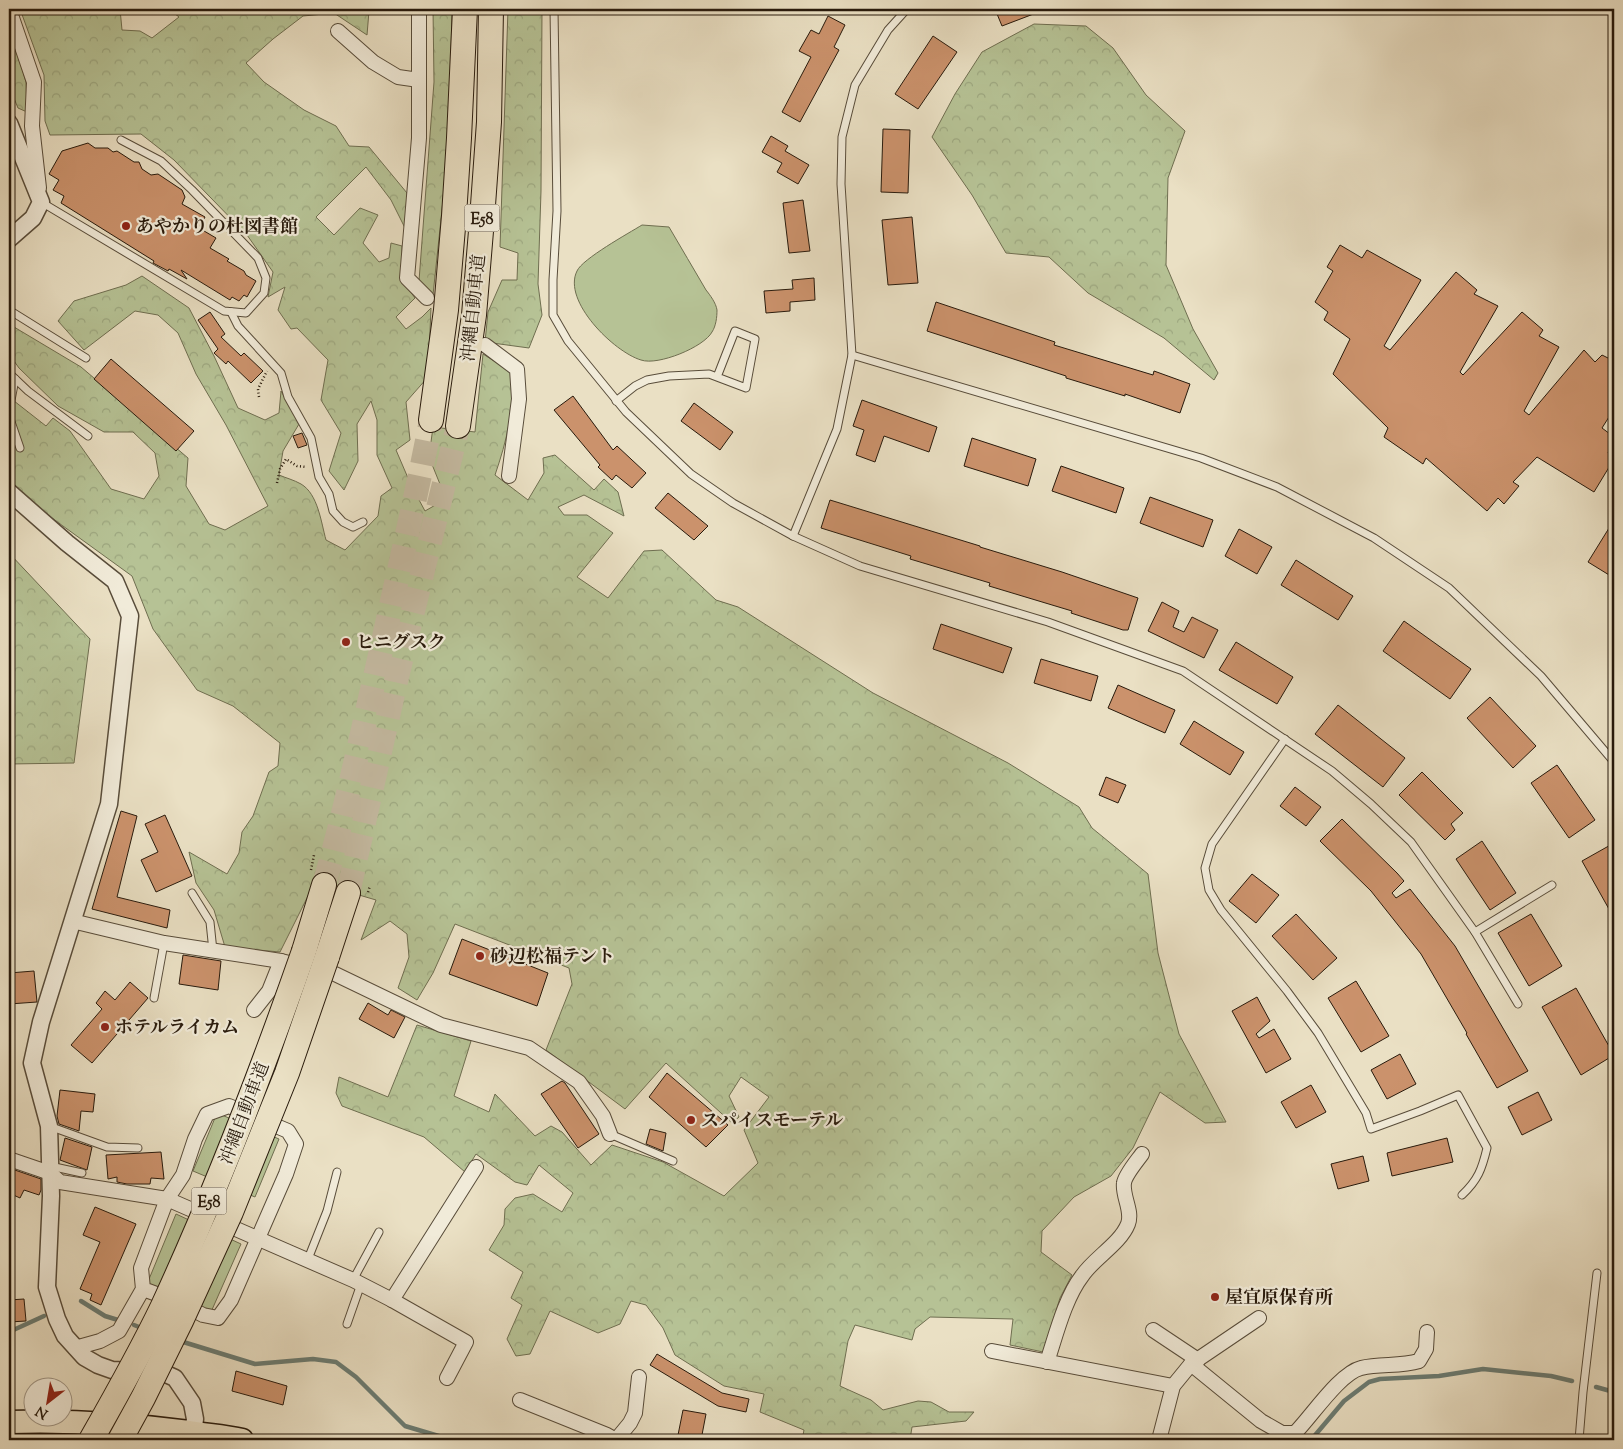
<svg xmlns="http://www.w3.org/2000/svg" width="1623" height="1449" font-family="'Sorts Mill Goudy','Noto Serif JP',serif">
  <defs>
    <pattern id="forest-crowns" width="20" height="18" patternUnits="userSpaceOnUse" patternTransform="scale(1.25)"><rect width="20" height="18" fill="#b6c295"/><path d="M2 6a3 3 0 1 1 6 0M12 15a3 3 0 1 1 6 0" fill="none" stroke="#9ca67f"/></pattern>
  </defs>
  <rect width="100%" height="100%" fill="#eae0c4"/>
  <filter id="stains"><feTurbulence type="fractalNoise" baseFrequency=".004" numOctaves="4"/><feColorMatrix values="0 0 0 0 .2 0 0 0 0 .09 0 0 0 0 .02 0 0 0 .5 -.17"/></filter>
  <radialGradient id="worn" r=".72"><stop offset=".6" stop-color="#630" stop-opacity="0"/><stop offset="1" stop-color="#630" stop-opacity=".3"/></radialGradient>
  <g fill="url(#forest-crowns)" stroke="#6f6e50">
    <path d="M20 9H120L122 30 140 31 152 38 179 17 169 9H368L369 11 367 35 334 13 303 16 273 39 246 63 264 82 304 110 336 126 349 146 369 147 407 193 405 228 391 200 366 167 316 217 334 235 360 208 378 215 363 243 379 262 389 258 391 243 402 246V280L415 298 396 317 406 329 422 317 431 308 428 377 406 402 410 440 396 450 411 485 425 511 446 499 429 457 433 427 475 432 483 354 513 373C514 410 507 440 495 475L528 500 544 473 543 458 555 455 594 490 604 479 618 492 624 516 584 495 558 507 564 515H587L613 533 577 577 608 598 644 551 662 550 716 600 738 607 873 693 1008 763 1079 807 1092 828 1148 874 1158 953 1179 1034 1226 1122 1205 1123 1160 1092 1133 1148 1111 1176 1074 1197 1042 1231 1041 1252 1072 1275 1060 1298 1043 1352 1010 1345 1013 1319 930 1317 915 1329 912 1340 855 1325 848 1341 840 1386 871 1400 883 1410 918 1401 931 1402 949 1412H974L966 1421 912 1427 910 1440H802L804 1430 760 1412 764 1394 724 1386 675 1355 663 1328 646 1305 631 1301 620 1324 598 1333 550 1311 530 1354 516 1356 507 1339 522 1305 511 1298 523 1272 489 1250 504 1225 505 1209 515 1198 533 1194 562 1212 573 1193 539 1165 527 1185 515 1182 476 1154 465 1172 424 1137 342 1106 336 1093 339 1077 388 1097 417 1025 471 1041 454 1096 489 1112 495 1094 535 1136 551 1126 562 1132 591 1165 612 1145 663 1162 724 1196 758 1163 744 1130 769 1097 741 1077 729 1096 739 1117 732 1123 666 1063 625 1109 546 1050 572 984 569 968 455 924 433 973 417 1000 398 988 409 957 407 934 390 921 361 940 376 900 315 882 280 952 225 947 214 910 196 883 189 852 227 874 239 853 242 832 253 816 269 772 278 766 280 743 233 706 197 690 153 629 132 576 45 513 9 481V397L46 426 53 418 70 431 111 489 144 499 159 476 155 453 133 432H104L58 406 19 368 9 354V324L81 367 188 458 186 486 209 524 225 530 268 506 226 425 196 374 178 333 158 315 135 311 84 350 58 321 74 301 126 285 142 276 189 308 214 356 238 408 265 420 279 413 281 391 299 424 283 451 279 475C286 478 294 480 301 484 318 494 321 522 326 540L345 550 378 516 381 496 392 488 377 455V420L371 401 357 424 358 461 344 490 329 471 341 433 321 400 328 360 297 328 291 329 278 310 285 287 268 297 273 272 247 235 174 160 141 134 50 135 45 121 44 75Z"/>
    <polygon points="433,9 452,9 449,143 433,295 419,281 434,82"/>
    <polygon points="508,9 542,9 541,191 538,284 542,315 529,348 485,342 488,312 502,280 517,280 518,253 500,247"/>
    <polygon points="1034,24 1086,26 1113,48 1146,95 1185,131 1168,178 1166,265 1193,329 1218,373 1214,380 1164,338 1088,293 1049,257 1006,253 972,195 932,137 955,94 982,52"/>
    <polygon points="9,25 26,82 27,112 18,108 9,86"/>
    <polygon points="9,553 90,639 74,763 9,764"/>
  </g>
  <g fill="#b6c295" stroke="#6f6e50">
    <path d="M642 225 669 227C681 248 694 269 706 290 710 295 716 303 717 310 717 317 716 326 712 332 704 347 658 366 641 360 614 352 562 301 577 271 582 259 629 233 642 225Z"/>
    <polygon points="217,1113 279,1139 255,1197 193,1171"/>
    <polygon points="176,1214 241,1244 211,1312 147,1284"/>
  </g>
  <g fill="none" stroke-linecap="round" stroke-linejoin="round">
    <g stroke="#6b7c73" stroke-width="4.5">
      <polyline points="81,1301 105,1316 118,1320"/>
      <polyline points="134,1325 144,1329"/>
      <polyline points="9,1332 44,1316"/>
      <polyline points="180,1341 255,1364 313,1359 336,1362 356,1377 405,1426 452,1440"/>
      <polyline points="1596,1387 1614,1392"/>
      <polyline points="1311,1440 1344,1401 1369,1382 1380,1379 1439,1376 1483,1369 1551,1376 1572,1381"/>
    </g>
  </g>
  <g fill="#cb926c" stroke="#281a0c">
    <polygon points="995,9 1044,9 1044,10 1002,26"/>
    <polygon points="828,16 845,25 834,47 839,50 800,122 782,112 811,57 799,51 811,30 819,34"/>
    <polygon points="933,36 957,52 918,109 895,94"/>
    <polygon points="883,129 910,130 908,193 881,192"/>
    <polygon points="771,136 788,146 785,151 809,165 798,184 777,172 782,163 762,152"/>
    <polygon points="88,143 95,148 108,148 113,152 117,151 134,162 139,162 142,169 151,175 158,174 182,190 185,197 182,204 205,217 199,228 216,238 210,248 229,259 227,261 244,271 246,275 256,281 247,297 244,295 239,301 232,297 230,300 181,270 187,279 169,269 168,271 153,263 154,261 61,203 64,196 53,190 59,180 49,174 62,151"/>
    <polygon points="803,200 810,251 789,253 783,203"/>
    <polygon points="912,217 918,283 888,285 882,220"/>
    <polygon points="1340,245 1362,258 1367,250 1421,280 1384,346 1390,350 1456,272 1477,290 1474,294 1498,306 1460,372 1463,375 1522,312 1543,330 1539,336 1559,347 1524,411 1529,415 1584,350 1595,362 1602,355 1614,361 1614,409 1602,428 1614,437 1614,441 1608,453 1614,458 1614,459 1594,492 1537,457 1513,482 1519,486 1504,504 1498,498 1487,511 1426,458 1423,464 1384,437 1388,428 1333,374 1350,339 1324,320 1328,312 1315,302 1333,271 1327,267"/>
    <polygon points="814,278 815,300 790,302 790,311 766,313 764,291 793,289 792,280"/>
    <polygon points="936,302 1055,342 1054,345 1153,375 1154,371 1190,384 1180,413 1125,394 1125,396 1066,378 1066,376 927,331"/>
    <polygon points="210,312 225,334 221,337 241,356 244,353 263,371 251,383 228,361 226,364 214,353 218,349 198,320"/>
    <polygon points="111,359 194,431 176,451 94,379"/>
    <polygon points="573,396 613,450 617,446 646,473 632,488 616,475 612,480 598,467 600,465 554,410"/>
    <polygon points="862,400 937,427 929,452 884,436 875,462 856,455 864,430 853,426"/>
    <polygon points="694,403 733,432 720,450 681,421"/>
    <polygon points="302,433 307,445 298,448 293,436"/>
    <polygon points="972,438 1036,459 1028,486 964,466"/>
    <polygon points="1061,466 1124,488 1116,513 1052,491"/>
    <polygon points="668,493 708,526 694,540 655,508"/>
    <polygon points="1150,497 1213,520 1203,547 1140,523"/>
    <polygon points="830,500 980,546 980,547 1062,572 1138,598 1128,630 1123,630 1071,613 1072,611 989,586 990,583 910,559 911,556 821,528"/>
    <polygon points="1614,520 1614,578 1588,562"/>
    <polygon points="1239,529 1272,547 1257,574 1225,556"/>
    <polygon points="1296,560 1353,596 1338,620 1281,585"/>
    <polygon points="1162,602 1179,611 1173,627 1184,632 1192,617 1218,630 1204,658 1148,631"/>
    <polygon points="1404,621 1471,669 1450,699 1383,651"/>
    <polygon points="941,624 1012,648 1003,673 933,649"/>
    <polygon points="1236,642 1293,677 1277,704 1219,670"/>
    <polygon points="1041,659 1098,676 1091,701 1034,683"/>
    <polygon points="1118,685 1175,710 1165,733 1108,708"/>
    <polygon points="1490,697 1536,746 1513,768 1467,718"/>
    <polygon points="1338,705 1405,758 1383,787 1315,734"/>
    <polygon points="1194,721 1244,752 1230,775 1180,744"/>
    <polygon points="1557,765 1595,820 1569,838 1531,783"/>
    <polygon points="1422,772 1463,813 1451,824 1455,830 1445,840 1399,795"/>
    <polygon points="1106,777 1126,785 1118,803 1099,795"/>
    <polygon points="1295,787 1321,807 1306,826 1280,806"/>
    <polygon points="121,811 137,816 117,897 170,910 167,928 92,909"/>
    <polygon points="165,815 192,876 156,892 141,860 158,852 145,824"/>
    <polygon points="1342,819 1397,873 1404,881 1392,893 1396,898 1410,889 1455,946 1528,1071 1497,1088 1466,1034 1467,1033 1421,954 1371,891 1320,841"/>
    <polygon points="1482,841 1516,893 1490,910 1456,859"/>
    <polygon points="1614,843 1614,918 1582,861"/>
    <polygon points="1252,874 1279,895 1256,923 1229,901"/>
    <polygon points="1296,914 1337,958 1313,980 1272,936"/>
    <polygon points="1531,914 1562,966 1529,986 1498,933"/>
    <polygon points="462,939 548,973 537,1006 449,974"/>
    <polygon points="183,955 221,961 218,990 179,984"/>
    <polygon points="34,971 37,1002 9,1004 9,973"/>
    <polygon points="1356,981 1389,1036 1361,1052 1328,998"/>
    <polygon points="130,982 148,998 92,1063 71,1045 102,1009 96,1003 105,991 115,1000"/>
    <polygon points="1576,988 1614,1055 1581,1075 1542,1007"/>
    <polygon points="1257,997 1270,1021 1256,1034 1259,1038 1274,1029 1291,1059 1266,1073 1232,1011"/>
    <polygon points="368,1003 388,1015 391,1010 405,1017 394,1038 359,1019"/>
    <polygon points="1400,1054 1416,1084 1387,1099 1371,1070"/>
    <polygon points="667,1073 728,1125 706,1147 649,1097"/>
    <polygon points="562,1081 565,1083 599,1134 578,1148 541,1094"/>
    <polygon points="1311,1085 1326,1112 1296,1128 1281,1102"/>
    <polygon points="60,1090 95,1094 93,1112 81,1111 79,1131 59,1124 57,1116"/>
    <polygon points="1538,1092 1552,1120 1522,1135 1508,1107"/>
    <polygon points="650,1129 666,1133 663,1151 646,1144"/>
    <polygon points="65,1138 92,1147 87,1170 60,1160"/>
    <polygon points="1447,1138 1453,1162 1392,1176 1387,1153"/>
    <polygon points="161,1152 164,1179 151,1178 150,1184 127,1184 117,1182 117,1177 108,1179 106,1155"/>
    <polygon points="1363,1156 1369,1181 1338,1189 1331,1164"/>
    <polygon points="9,1168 41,1179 41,1190 39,1195 24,1190 20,1198 9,1193"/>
    <polygon points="95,1207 136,1224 101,1305 90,1300 92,1294 80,1289 100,1242 83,1235"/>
    <polygon points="24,1299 26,1321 9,1322 9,1300"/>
    <polygon points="657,1354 722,1393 749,1399 746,1412 718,1406 650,1365"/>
    <polygon points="236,1371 287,1386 283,1405 232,1391"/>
    <polygon points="683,1410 706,1414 701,1440 677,1440"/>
  </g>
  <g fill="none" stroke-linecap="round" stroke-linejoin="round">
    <g stroke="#c3b89f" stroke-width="24" stroke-dasharray="24 12" stroke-linecap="butt">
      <path d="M324 885C347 805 364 723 383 642 399 568 417 494 431 420"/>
      <polyline points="348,893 396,681 458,426"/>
    </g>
    <defs>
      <g id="service">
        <polyline points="554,9 557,211 553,280 553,315 568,341 626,412 691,474 733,503 793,536 860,566 1048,622 1183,671 1332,771 1371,804 1411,842 1475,932 1518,1004"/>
        <polyline points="41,202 224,311 246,313 264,293 266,278 258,258 192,190 161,161 121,140"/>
        <polyline points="9,310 86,358"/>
        <polyline points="231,312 238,326 281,373 288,397 311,438 319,477 329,494 333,511 343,522 353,527 363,522"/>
        <polyline points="852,355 1201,458 1277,487 1374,538 1449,588 1541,676 1614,762"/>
        <polyline points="9,373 28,391 88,436"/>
        <polyline points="616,401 635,386 647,380 669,376 709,374 746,388 755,339 735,331 717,377"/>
        <polyline points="9,411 15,379"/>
        <polyline points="9,416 20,448"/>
        <polyline points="793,536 837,429 852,355 841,184 842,137 855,85 888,30 907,9"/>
        <path d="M1285 739 1212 844 1205 868 1209 890 1221 910 1287 991 1318 1033 1366 1113 1371 1129 1420 1111 1458 1095 1487 1148C1482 1169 1478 1180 1462 1195"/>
        <polyline points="192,893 210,922 213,951"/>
        <polyline points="1475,932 1552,885"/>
        <polyline points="154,998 164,943"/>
        <polyline points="49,1126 107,1147 138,1148"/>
        <polyline points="610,1134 673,1161"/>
        <polyline points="50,1166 82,1173"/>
        <polyline points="308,1259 327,1211 337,1172"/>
        <polyline points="353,1280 379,1232"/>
        <polyline points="347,1324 361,1284"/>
        <polyline points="1579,1440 1583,1392 1597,1273"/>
      </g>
      <g id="minor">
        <polyline points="9,9 34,82 32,126 39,188"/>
        <polyline points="419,9 419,138 407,278 427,298"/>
        <polyline points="338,31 373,62 398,77 419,80"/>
        <polyline points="485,345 517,369 519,399 509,476"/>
        <polyline points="72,921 164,943 281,961 335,974 441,1025 529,1048 579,1082 603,1116 610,1134"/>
        <polyline points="254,1010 269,991 281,961"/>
        <polyline points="9,1159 50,1173 60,1182 167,1199 353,1280 392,1300 466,1342 447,1378"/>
        <polyline points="392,1300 476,1167"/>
        <polyline points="1153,1330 1198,1360"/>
        <polyline points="75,1348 100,1341 119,1331 143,1289 178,1302 203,1315 218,1318 231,1300 286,1174 296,1144 288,1131 229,1106 207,1114 195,1139 183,1175 167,1199 141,1268 143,1289"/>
        <polyline points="992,1351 1173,1386"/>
        <path d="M1047 1362C1056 1335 1065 1298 1082 1276 1094 1258 1120 1244 1128 1224 1133 1211 1122 1196 1124 1183 1125 1175 1137 1161 1142 1154"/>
        <path d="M1191 1364 1261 1421 1282 1433H1295C1311 1417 1340 1373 1361 1368 1380 1363 1400 1367 1419 1361L1426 1349 1427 1332"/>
        <polyline points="520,1400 607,1435 616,1440"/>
        <polyline points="616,1440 630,1423 635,1413 639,1377"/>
        <polyline points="1159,1440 1173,1386 1191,1364 1259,1318"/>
      </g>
      <g id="tertiary">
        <polyline points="9,123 41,202 33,218 9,239"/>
        <polyline points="9,492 67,543 115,581 130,616 109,804 41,1022 32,1063 49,1126 51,1196 47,1287 57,1319 65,1336 84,1357 98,1365 112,1370 135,1371 155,1369 175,1378 192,1403 195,1419 192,1440"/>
      </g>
      <path id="trunk" d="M9 1422C69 1420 130 1424 189 1432 207 1435 225 1436 242 1440"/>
      <g id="motorway">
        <polyline points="431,420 446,310 454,216 459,138 465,9"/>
        <polyline points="458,426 474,315 482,219 489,122 491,9"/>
        <polyline points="304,951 324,885"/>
        <polyline points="327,957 348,893"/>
      </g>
    </defs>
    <use href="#service" stroke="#584c3a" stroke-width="9"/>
    <use href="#minor" stroke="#584c3a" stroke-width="16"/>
    <use href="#tertiary" stroke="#584c3a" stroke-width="19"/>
    <use href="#trunk" stroke="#281a0c" stroke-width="25"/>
    <use href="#motorway" stroke="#281a0c" stroke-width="26"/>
    <g stroke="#281a0c" stroke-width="2.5" stroke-dasharray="1 2.5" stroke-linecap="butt">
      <polyline points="259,397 258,389 267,371"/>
      <polyline points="277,483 280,469 286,459 297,466 306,467"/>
      <polyline points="311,870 314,855"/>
      <polyline points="368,892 370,886"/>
    </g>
    <use href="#service" stroke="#f1ebd9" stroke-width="7"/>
    <use href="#minor" stroke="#f1ebd9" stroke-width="14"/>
    <use href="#tertiary" stroke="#f1ebd9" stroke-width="16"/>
    <use href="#trunk" stroke="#eae0c4" stroke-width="22"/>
    <use href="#motorway" stroke="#eae0c4" stroke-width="24"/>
    <defs>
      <g id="motorway-bridge">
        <path d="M91 1440C116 1396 141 1352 163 1306 216 1191 262 1071 304 951"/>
        <polyline points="120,1440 143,1398 181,1321 231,1212 287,1073 327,957"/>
      </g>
    </defs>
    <use href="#motorway-bridge" stroke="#281a0c" stroke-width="26" stroke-linecap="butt"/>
    <use href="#motorway-bridge" stroke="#eae0c4" stroke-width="24"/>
  </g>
  <g fill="#8f2418" stroke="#f1ebd9" stroke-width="2">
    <circle cx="126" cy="226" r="5"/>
    <circle cx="346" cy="642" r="5"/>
    <circle cx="480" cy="956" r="5"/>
    <circle cx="105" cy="1027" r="5"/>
    <circle cx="691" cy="1120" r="5"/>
    <circle cx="1215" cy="1297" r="5"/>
  </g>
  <g text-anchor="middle" stroke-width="4.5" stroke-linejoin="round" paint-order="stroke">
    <g fill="#f1ebd9" stroke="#64594a" stroke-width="1">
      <rect x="464.5" y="204.5" width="35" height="27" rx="4"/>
      <rect x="191.5" y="1187.5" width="35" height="27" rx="4"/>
    </g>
    <g font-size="16" font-weight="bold" fill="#281a0c">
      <text x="482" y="224">E58</text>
      <text x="209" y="1207">E58</text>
    </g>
    <g font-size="18" font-weight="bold" fill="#281a0c" stroke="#f1ebd9" text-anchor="start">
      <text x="136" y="232">あやかりの杜図書館</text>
      <text x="356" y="648">ヒニグスク</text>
      <text x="490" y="962">砂辺松福テント</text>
      <text x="115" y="1033">ホテルライカム</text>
      <text x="701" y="1126">スパイスモーテル</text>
      <text x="1225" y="1303">屋宜原保育所</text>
    </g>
    <g font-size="18" fill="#281a0c" stroke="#f1ebd9">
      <text transform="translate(473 308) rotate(-84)" y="6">沖縄自動車道</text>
      <text transform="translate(244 1113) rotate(-69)" y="6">沖縄自動車道</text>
    </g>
  </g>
  <rect width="1623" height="1449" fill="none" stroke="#eae0c4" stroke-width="30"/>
  <rect x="10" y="10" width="1603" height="1429" fill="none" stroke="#281a0c" stroke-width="2.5"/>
  <rect x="15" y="15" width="1593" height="1419" fill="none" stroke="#281a0c"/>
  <g transform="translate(48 1402) rotate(211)"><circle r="24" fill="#f1ebd9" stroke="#a19787"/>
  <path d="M0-4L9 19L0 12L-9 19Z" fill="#8f2418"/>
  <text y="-8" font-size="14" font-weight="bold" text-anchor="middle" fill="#281a0c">N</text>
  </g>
  <rect width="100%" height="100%" filter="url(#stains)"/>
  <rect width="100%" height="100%" fill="url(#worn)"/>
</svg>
